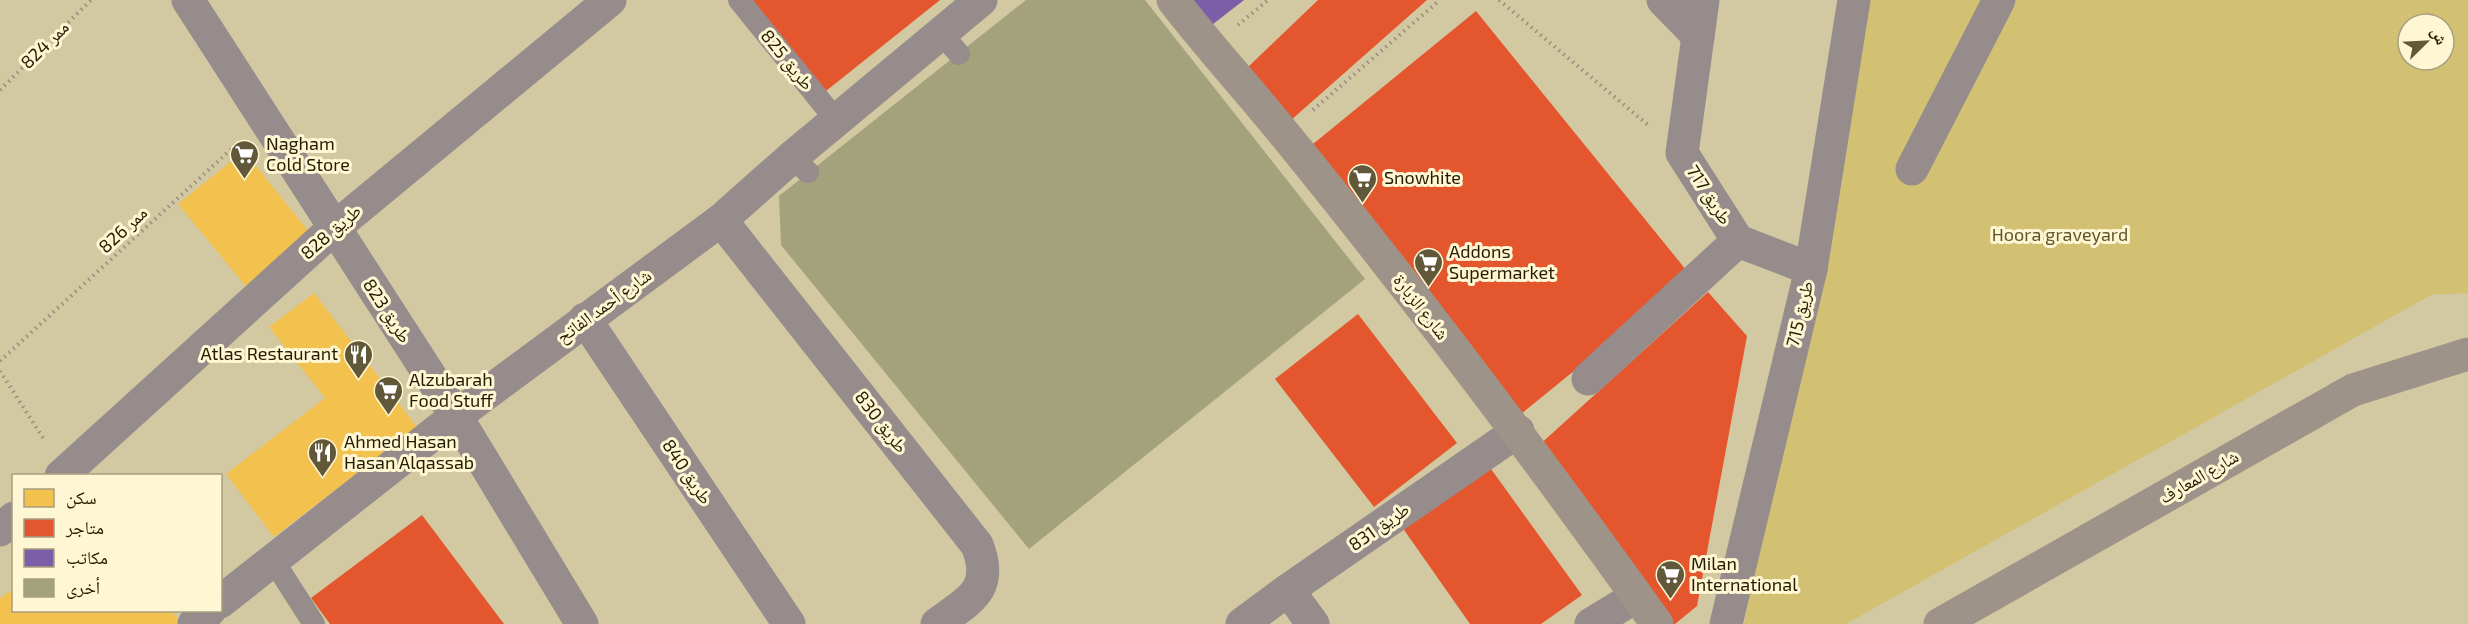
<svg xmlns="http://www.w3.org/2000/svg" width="2468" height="624" font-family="'Exo 2','Noto Naskh Arabic',sans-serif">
  <rect width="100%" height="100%" fill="#d2c8a1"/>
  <path fill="#d3c173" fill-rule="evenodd" d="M1867 0H2468V293L2431 295 1846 624H1744ZM2408 24H2444V60H2408Z"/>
  <g fill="#f2c14e">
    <polygon points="244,151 313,237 248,289 178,204"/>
    <polygon points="314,293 417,427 274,537 226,474 325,398 269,327"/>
    <polygon points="14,589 14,610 171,610 180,622 177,624 0,624 0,598"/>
  </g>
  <g fill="#e4572e">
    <polygon points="746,0 940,0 821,95"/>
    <polygon points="1318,0 1427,0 1290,121 1247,68"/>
    <polygon points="1476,11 1691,276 1516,418 1302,153"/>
    <polygon points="1708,292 1747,336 1697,606 1675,624 1671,624 1536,448"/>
    <polygon points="1358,314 1457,443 1374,507 1275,379"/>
    <polygon points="1486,462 1582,595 1541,624 1470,624 1402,527"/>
    <polygon points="422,515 504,624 330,624 311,598"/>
  </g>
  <polygon fill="#7b5ea7" points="1186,0 1244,0 1208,28"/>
  <polygon fill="#a3a27c" points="1026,0 1145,0 1365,279 1029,549 781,245 779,196"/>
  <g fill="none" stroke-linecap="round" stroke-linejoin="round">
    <g stroke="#968d84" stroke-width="4" stroke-dasharray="1.5 4.5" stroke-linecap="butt">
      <polyline points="1499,0 1648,125"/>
      <polyline points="1238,25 1268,0"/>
      <polyline points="0,90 91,0"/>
      <polyline points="1313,110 1440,0"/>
      <polyline points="0,361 238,143"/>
      <polyline points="0,371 45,441"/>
    </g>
    <g stroke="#968c8c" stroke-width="22">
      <polyline points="739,0 836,120"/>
      <polyline points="941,33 959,54"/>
      <polyline points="791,158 808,172"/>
      <polyline points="273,560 314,624"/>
    </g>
    <g stroke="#968c8c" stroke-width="33">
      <polyline points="188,0 456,416 582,624"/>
      <polyline points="1663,0 1698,36"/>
      <polyline points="1703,0 1682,153 1738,241 1811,269"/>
      <polyline points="1912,169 1999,0"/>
      <path d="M721 220 977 545C995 590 969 600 937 624"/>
      <polyline points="585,319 789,624"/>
      <polyline points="1588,379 1738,241"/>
      <polyline points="61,476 333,229 610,0"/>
      <polyline points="0,530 14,518"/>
      <polyline points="1288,590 1313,624"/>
      <polyline points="220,602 456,416 721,220 791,158 981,0"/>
      <polyline points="194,624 210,610"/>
      <polyline points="1242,624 1288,590 1518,431"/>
      <polyline points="1591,624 1637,596"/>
      <polyline points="1726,624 1811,269 1854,0"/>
    </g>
    <g stroke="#9e9389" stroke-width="33">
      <path d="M1173 0C1209 47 1249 90 1286 136 1415 294 1538 458 1657 624"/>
      <polyline points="1940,624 2353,390 2468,354"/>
    </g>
  </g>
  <defs>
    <symbol id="supermarket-pin" viewBox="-11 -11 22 30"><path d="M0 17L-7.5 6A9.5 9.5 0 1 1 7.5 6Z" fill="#605838" stroke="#fff7d3"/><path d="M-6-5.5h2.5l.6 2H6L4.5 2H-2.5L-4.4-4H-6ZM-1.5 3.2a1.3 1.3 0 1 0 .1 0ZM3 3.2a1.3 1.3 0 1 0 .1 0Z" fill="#fff"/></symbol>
    <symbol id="restaurant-pin" viewBox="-11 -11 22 30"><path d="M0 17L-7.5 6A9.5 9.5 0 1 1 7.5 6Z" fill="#605838" stroke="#fff7d3"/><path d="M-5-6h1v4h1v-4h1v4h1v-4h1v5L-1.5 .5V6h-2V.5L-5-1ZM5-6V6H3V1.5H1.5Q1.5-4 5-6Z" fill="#fff"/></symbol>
  </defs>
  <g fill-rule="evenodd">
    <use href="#supermarket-pin" x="228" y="138" width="33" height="45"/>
    <use href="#supermarket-pin" x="1346" y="162" width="33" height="45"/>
    <use href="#supermarket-pin" x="1412" y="246" width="33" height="45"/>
    <use href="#restaurant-pin" x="342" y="338" width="33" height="45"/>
    <use href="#supermarket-pin" x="372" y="374" width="33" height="45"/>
    <use href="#restaurant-pin" x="306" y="436" width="33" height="45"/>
    <use href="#supermarket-pin" x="1654" y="558" width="33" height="45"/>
  </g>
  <g text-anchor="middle" stroke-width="6" stroke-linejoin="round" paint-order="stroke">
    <g font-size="18" fill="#231c00" stroke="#fff7d3">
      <text transform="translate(45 45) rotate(-45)" y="6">ممر 824</text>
      <text transform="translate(787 60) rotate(51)" y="6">طريق 825</text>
      <text transform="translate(1709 195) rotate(57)" y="6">طريق 717</text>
      <text transform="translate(123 230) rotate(-43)" y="6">ممر 826</text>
      <text transform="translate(331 232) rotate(-41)" y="6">طريق 828</text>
      <text transform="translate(604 306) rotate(-36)" y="6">شارع أحمد الفاتح</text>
      <text transform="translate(1421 307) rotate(52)" y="6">شارع الزبارة</text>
      <text transform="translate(387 311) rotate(57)" y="6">طريق 823</text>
      <text transform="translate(1800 314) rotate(-77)" y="6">طريق 715</text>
      <text transform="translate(881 422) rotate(52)" y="6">طريق 830</text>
      <text transform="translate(687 472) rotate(56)" y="6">طريق 840</text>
      <text transform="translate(2199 477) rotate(-30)" y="6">شارع المعارف</text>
      <text transform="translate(1379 527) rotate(-35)" y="6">طريق 831</text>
    </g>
    <g font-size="18" fill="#231c00" stroke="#fff7d3" text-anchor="start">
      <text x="266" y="150">Nagham<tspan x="266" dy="21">Cold Store</tspan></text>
      <text x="1384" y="184">Snowhite</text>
      <text x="1449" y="258">Addons<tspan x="1449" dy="21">Supermarket</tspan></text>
      <text x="338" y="360" text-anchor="end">Atlas Restaurant</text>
      <text x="409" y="386">Alzubarah<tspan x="409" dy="21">Food Stuff</tspan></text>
      <text x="344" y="448">Ahmed Hasan<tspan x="344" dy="21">Hasan Alqassab</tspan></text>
      <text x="1691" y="570">Milan<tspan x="1691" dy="21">International</tspan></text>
    </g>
    <g font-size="18" fill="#605529" stroke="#fff7d3">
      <text x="2060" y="241">Hoora graveyard</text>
    </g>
  </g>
  <rect x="12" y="474" width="210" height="138" fill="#fff7d3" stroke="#a79f7f" stroke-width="1.5"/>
  <rect x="24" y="489" width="30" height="18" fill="#f2c14e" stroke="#a79f7f" stroke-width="1.5"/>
  <text x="66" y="504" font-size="18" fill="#231c00">سكن</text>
  <rect x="24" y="519" width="30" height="18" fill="#e4572e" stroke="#a79f7f" stroke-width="1.5"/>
  <text x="66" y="534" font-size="18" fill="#231c00">متاجر</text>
  <rect x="24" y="549" width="30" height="18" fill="#7b5ea7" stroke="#a79f7f" stroke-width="1.5"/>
  <text x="66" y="564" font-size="18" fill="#231c00">مكاتب</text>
  <rect x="24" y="579" width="30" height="18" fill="#a3a27c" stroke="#a79f7f" stroke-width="1.5"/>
  <text x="66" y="594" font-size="18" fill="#231c00">أخرى</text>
  <g transform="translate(2426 42) rotate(66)"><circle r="28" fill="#fff7d3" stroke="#a79f7f" stroke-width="1.5"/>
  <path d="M0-4.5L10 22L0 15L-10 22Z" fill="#605838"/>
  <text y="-9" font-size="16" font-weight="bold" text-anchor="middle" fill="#231c00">ش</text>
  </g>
</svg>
